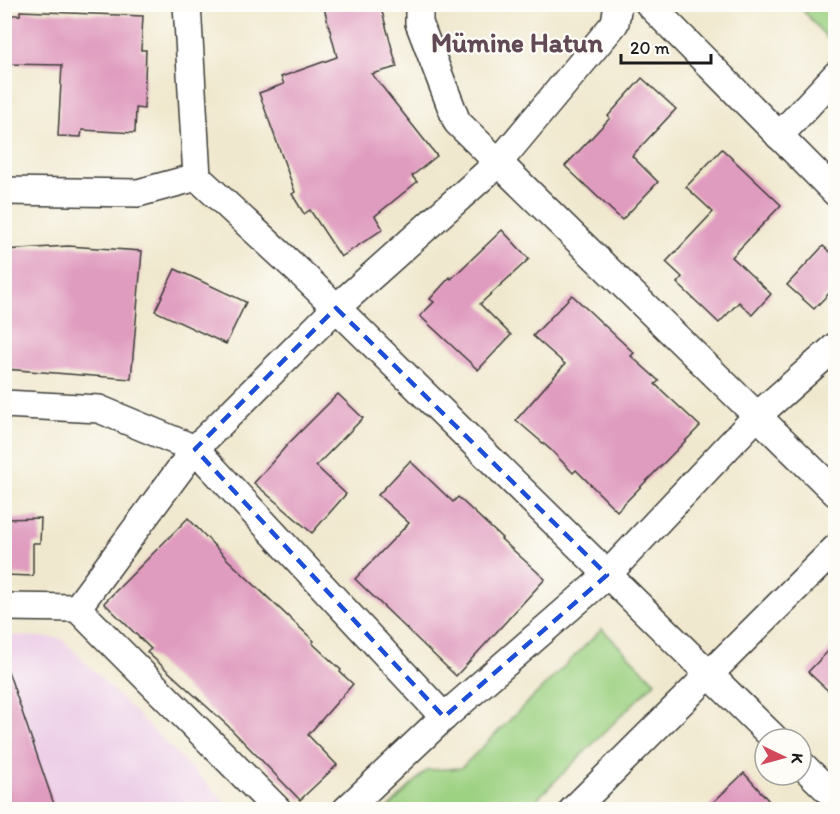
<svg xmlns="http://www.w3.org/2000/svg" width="840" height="814" font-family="Itim,sans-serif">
  <rect width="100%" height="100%" fill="#fdfcf7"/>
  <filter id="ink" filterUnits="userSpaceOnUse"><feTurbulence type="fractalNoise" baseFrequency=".0167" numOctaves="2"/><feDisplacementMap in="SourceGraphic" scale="12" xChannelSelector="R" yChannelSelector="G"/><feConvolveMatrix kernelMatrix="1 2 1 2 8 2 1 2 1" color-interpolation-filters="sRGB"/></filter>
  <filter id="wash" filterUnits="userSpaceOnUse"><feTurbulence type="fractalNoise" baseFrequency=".008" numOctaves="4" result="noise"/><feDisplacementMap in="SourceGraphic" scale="24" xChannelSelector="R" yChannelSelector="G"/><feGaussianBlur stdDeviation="1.35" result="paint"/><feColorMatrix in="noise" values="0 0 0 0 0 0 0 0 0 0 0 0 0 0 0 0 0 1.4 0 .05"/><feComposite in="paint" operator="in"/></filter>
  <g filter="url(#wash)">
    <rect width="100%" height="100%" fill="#f0e8ce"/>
    <polygon fill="#edd0e8" points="5,635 61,638 232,809 5,810"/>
    <g fill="#9ed283" stroke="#5d7750" stroke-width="1.5">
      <polygon points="798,5 835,5 835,47"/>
      <polygon points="602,629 655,682 527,809 387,809 427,770 461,768"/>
    </g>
    <g id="blocks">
      <g fill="#e09cbf">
        <polygon points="323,4 380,4 397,67 372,74 437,156 412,176 417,182 375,216 383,229 341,257 310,210 304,214 292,194 295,192 259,93 284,84 281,77 337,57"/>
        <polygon points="20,11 143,16 141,50 146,50 144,109 136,108 135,133 82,130 81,137 58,136 62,65 4,64 4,15 20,15"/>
        <polygon points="642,78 676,109 632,156 658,182 622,220 565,166 610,118 608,116"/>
        <polygon points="722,149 781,205 732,257 771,294 752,315 739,302 719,323 677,283 682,277 666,262 713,212 686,187"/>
        <polygon points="502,230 529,259 480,304 511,335 478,370 420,316 434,302 430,299 450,277 451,279"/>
        <polygon points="68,246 142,251 131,379 4,369 4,250"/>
        <polygon points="823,246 836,257 836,286 814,309 787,285"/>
        <polygon points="175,269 246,302 226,344 155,311"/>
        <polygon points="572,295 634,353 631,356 659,381 655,384 700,426 617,511 576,470 573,473 552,451 516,420 565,364 533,336"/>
        <polygon points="338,394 363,418 316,466 346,494 312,533 254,483 288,444"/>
        <polygon points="410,461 453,502 458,497 502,538 501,539 545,579 456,676 355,579 409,523 378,495"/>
        <polygon points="41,518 40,543 33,543 33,576 4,575 4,519"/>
        <polygon points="188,518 228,560 314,641 312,643 341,670 340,672 353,684 308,735 337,765 300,800 228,726 147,652 151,649 104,603"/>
        <polygon points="836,643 836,698 808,672"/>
        <polygon points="8,671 56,810 4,810 4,672"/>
        <polygon points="744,773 777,810 705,810"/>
      </g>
    </g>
  </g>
  <g filter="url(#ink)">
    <use href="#blocks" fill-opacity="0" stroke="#3c3b37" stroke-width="1.5"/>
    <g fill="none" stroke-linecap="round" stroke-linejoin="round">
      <defs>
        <g id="street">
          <polyline points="187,4 197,177 305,277 775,739"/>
          <polyline points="419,4 419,23 457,122 836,493"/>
          <polyline points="649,4 836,193"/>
          <polyline points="779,136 836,75"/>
          <polyline points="4,191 138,193 197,177"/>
          <polyline points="4,404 99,409 195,449 444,717"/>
          <polyline points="4,607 77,608 278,810"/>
          <polyline points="77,608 195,449 336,308 498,163 615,23 618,4"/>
          <polyline points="801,764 836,798"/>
          <polyline points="346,810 444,717 607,575 757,416 836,346"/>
          <polyline points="573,810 836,548"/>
        </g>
      </defs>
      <use href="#street" stroke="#3c3b37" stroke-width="30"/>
      <use href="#street" stroke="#fff" stroke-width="27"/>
    </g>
  </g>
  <path fill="none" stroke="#1d4ed8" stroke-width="4.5" stroke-dasharray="12 8" stroke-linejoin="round" d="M336 308 607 575 444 717 195 449Z"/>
  <g text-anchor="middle" stroke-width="4.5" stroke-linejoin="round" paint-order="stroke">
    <g font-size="27" font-weight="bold" fill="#614955" stroke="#fdfcf7">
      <text x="517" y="52">Mümine Hatun</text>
    </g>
  </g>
  <rect width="840" height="814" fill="none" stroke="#fdfcf7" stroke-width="24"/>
  <g transform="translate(783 757) rotate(95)"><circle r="28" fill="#fdfcf7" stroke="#a3a29f" stroke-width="1.5"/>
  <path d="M0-4.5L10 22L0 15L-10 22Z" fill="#d1495b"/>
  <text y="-9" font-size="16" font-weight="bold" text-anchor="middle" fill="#1c1c1c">K</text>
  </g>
  <path d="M621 54v9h90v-9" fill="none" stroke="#1c1c1c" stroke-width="3"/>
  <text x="630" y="54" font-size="18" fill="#1c1c1c" stroke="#fdfcf7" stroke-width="4.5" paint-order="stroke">20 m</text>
</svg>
